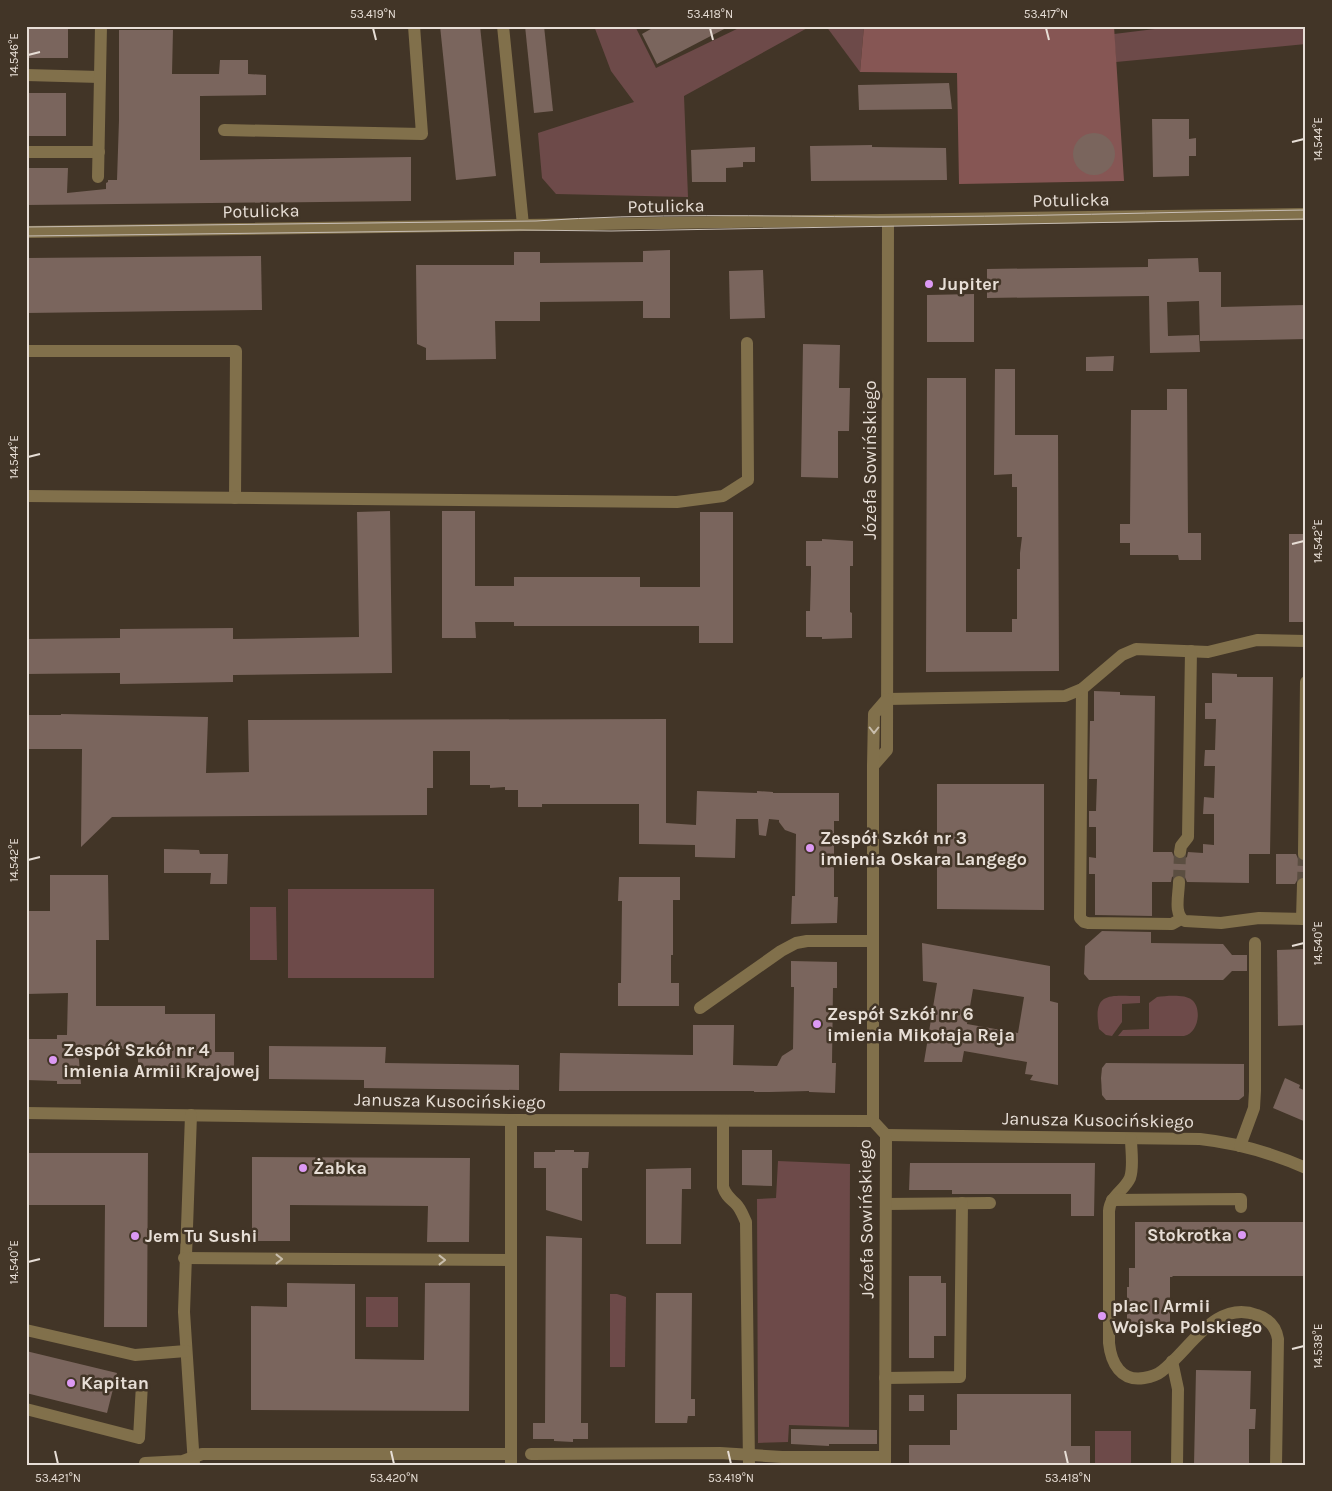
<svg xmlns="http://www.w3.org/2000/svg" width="1332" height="1491" font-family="Karla,sans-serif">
  <rect width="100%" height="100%" fill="#423527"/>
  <g fill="#6d4a49">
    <polygon points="594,26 635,26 656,68 743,26 811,26 684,96 688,197 556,194 542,178 538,133 634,102 611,71"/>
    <polygon points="826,26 864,26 860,72"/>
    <polygon points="1179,26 1306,26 1306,44 1116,62 1114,34"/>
    <rect x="288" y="889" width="146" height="89"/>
    <polygon points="250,907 276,907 277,960 250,960"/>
    <path d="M1140 996V1003L1122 1004V1022L1112 1036 1106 1035 1099 1029C1092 990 1111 996 1140 996Z"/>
    <path d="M1157 997C1166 996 1185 994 1192 1000 1202 1008 1199 1033 1184 1036H1118L1123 1030 1149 1029V1003Z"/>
    <polygon points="778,1161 850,1164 849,1427 789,1425 788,1442 758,1443 757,1199 776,1198"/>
    <polygon points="610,1294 617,1294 626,1297 625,1367 610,1367"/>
    <rect x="366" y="1297" width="32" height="30"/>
    <rect x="1095" y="1431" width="36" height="34"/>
  </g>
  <polygon fill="#865654" points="864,26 1114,26 1124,181 959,184 957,73 860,72"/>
  <g fill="#7a655d" fill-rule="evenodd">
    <rect x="26" y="26" width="42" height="32"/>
    <polygon points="440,26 480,26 496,176 456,180"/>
    <polygon points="525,26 544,26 553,111 534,113"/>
    <polygon points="656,26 730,26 657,64 642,34"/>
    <polygon points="119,30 173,30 172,74 219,74 220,60 248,60 248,74 266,75 266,95 200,96 200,160 411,157 411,201 26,205 26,168 68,168 67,193 106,189 106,183 108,182 108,180 117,180 119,120"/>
    <polygon points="949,83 952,109 859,110 858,85"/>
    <rect x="26" y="93" width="40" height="43"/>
    <polygon points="1152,119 1189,119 1189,139 1196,138 1196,156 1189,156 1189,176 1153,177"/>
    <circle cx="1094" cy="154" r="21"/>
    <polygon points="872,145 872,147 946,148 947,180 811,181 810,146"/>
    <polygon points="755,147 755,162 743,162 743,167 726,168 726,182 692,182 691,150"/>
    <polygon points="670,250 670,318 643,318 643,301 540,302 540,321 495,321 496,359 426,360 426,348 417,344 416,265 514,265 514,252 540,252 540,263 643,262 643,251"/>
    <polygon points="261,256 262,310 26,313 26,258"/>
    <polygon points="1198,258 1199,272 1221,272 1221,307 1306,305 1306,339 1200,341 1199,301 1167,302 1168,336 1199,335 1200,352 1150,353 1149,296 987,298 987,269 1148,267 1148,259"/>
    <polygon points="763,270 765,318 730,319 729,271"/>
    <polygon points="974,294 974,342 927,342 927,295"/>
    <polygon points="803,344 840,345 839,388 850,388 849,431 838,431 838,478 801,477"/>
    <polygon points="1114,356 1113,371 1086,371 1086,357"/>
    <polygon points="995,369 1015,369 1015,435 1058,435 1059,671 926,672 927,378 966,378 966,632 1012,632 1012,619 1017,619 1017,569 1020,569 1020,553 1022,537 1017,537 1017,487 1012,487 1012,474 994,475"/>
    <polygon points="1167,389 1187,389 1188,533 1201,533 1201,560 1179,560 1178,555 1130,555 1130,543 1120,543 1120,524 1130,524 1131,410 1167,410"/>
    <polygon points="390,511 392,673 233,675 233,682 120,684 120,673 26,674 26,639 120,638 120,629 233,628 233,639 359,637 357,512"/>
    <polygon points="442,511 475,511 475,586 514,586 514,577 640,577 640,587 700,587 700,512 733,512 733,643 699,643 699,626 514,626 514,622 475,622 476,638 442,638"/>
    <rect x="1289" y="534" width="17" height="88"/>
    <polygon points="822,539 853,541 853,566 850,566 850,612 852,613 852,638 822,639 822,637 806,637 806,611 810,611 811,574 811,566 806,566 806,541 822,541"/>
    <polygon points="1212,673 1237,674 1237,677 1273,677 1270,854 1249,854 1249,883 1187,882 1184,875 1179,874 1172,877 1171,882 1152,882 1152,916 1095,915 1095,874 1089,874 1089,857 1096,858 1096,827 1089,827 1089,811 1096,811 1097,779 1089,779 1090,721 1094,721 1094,691 1120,692 1120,695 1155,696 1153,852 1172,852 1175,859 1182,860 1187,857 1188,852 1203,853 1203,844 1214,845 1214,814 1203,814 1204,797 1214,798 1215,766 1204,766 1205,750 1215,750 1216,719 1205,719 1205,703 1212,703"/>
    <polygon points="61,714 208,717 206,773 249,772 248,720 666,719 666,823 696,825 697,791 757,793 757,791 773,792 773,793 839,793 839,821 834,821 834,897 838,897 837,923 791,924 792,896 795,896 796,834 785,830 779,822 779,820 769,819 766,836 759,835 758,819 736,819 735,858 695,857 695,845 639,844 639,804 542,804 542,807 518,807 518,790 505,790 505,787 490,788 490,785 470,785 470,751 433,751 433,788 427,788 427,815 112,817 81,847 82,749 26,749 26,715 61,715"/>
    <polygon points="937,784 1044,784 1044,910 937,909"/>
    <polygon points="164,849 199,850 200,854 228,854 227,884 210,884 211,873 164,873"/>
    <polygon points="1276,854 1296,854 1299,861 1306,862 1306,877 1299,877 1295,884 1276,884"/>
    <polygon points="50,875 108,875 109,940 96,940 96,1006 165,1006 165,1014 215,1014 215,1052 234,1052 234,1078 138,1078 138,1049 78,1049 81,1084 57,1084 57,1081 26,1080 26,1039 57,1039 57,1035 67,1035 68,993 26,994 26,911 50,911"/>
    <polygon points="619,877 680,877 680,900 673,900 673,955 671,955 671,983 679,983 679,1006 618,1006 618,983 621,983 622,901 618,901"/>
    <polygon points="1102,931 1151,932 1151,943 1223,944 1232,955 1247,955 1247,971 1232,971 1223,980 1089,980 1084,974 1085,946"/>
    <path d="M922 943 1050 966V1001L1058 1003V1085L1030 1080 1033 1075 1025 1074 1027 1062 964 1051 962 1062H924L937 983 923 981ZM973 989 1024 997 1018 1033 967 1024Z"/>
    <polygon points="1306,949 1306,1025 1278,1026 1277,950"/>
    <polygon points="791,961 837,962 837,988 833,988 832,1063 836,1063 835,1093 809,1092 809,1091 770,1092 754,1092 754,1091 559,1091 560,1053 693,1055 693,1025 734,1025 733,1065 777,1066 782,1056 793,1049 794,987 791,987"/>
    <polygon points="269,1046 386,1047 385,1063 519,1065 519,1090 364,1088 364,1080 269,1079"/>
    <polygon points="1106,1063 1244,1064 1244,1096 1239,1100 1106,1100 1102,1095 1101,1078 1102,1068"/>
    <polygon points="1285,1078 1300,1085 1299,1088 1306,1091 1306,1122 1273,1108"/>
    <polygon points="555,1150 574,1150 574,1152 589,1152 588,1168 582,1168 582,1221 546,1210 546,1168 534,1168 534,1152 555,1152"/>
    <polygon points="742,1150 772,1150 772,1186 742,1185"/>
    <polygon points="26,1153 148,1153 147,1327 104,1327 105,1205 26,1205"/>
    <polygon points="252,1157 470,1158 469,1242 427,1242 428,1206 290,1205 290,1241 252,1241"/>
    <polygon points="910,1163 1095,1163 1094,1216 1071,1216 1071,1194 952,1194 952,1190 909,1190"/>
    <polygon points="691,1168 691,1189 682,1189 681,1244 646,1244 646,1169"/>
    <polygon points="1135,1222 1303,1222 1303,1276 1173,1276 1172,1277 1170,1277 1170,1330 1127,1330 1127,1287 1129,1287 1129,1268 1135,1268"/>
    <polygon points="546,1236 582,1238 581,1423 588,1423 588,1439 573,1439 573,1442 554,1441 554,1439 533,1439 533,1423 545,1423"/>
    <polygon points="909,1276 941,1276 941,1283 946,1283 946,1336 934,1336 934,1358 909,1358"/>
    <polygon points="287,1283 355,1284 355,1359 424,1360 425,1283 470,1283 469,1411 251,1410 251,1306 287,1307"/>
    <polygon points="656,1293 692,1293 691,1399 695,1399 695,1416 688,1416 687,1423 655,1423"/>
    <polygon points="26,1351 117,1373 107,1413 26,1393"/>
    <polygon points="1196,1370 1251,1371 1250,1409 1256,1409 1255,1429 1249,1429 1249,1465 1194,1465"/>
    <polygon points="957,1394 1071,1394 1071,1446 1090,1446 1090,1465 909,1465 909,1445 950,1445 950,1430 957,1430"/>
    <rect x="909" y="1395" width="15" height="16"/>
    <polygon points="791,1429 877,1430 877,1444 829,1444 829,1446 791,1444"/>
  </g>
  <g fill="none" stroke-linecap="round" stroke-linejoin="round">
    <g stroke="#5b4e41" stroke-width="12" stroke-dasharray="12 6" stroke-linecap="butt">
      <polyline points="1179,882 1180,852"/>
      <polyline points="1303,884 1304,854"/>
    </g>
    <g stroke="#81704b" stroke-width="12">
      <polyline points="503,26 523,225"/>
      <polyline points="26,75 100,77"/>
      <polyline points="224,130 422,134 414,26"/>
      <polyline points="26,152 99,152"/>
      <polyline points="98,177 101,26"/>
      <polyline points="26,232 1306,214"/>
      <polyline points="26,351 236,351 235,498"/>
      <polyline points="26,496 677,502 723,496 748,480 747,343"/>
      <polyline points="1082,689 1080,918 1084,922 1088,923 1172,924 1181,919"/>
      <polyline points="887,699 1065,696 1082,689 1122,655 1136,649 1208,652 1257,640 1306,641"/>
      <polyline points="873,766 887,750 888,221"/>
      <polyline points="1180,852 1181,846 1188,837 1191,651"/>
      <polyline points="1304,854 1306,682"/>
      <path d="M1179 882C1179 894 1173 915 1185 921L1221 923 1259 918 1306 919"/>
      <polyline points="1302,919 1303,884"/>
      <polyline points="700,1008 781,951 796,943 807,941 873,941"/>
      <polyline points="26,1113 511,1120 873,1121"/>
      <polyline points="191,1115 184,1312 194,1465"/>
      <path d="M723 1121V1187C726 1196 730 1198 736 1204 741 1209 743 1216 746 1222L749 1465"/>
      <path d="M886 1135 1200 1139C1237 1143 1272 1153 1306 1168"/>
      <path d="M1131 1139C1131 1150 1134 1167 1130 1178 1124 1191 1110 1196 1109 1211V1343C1111 1363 1121 1382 1144 1378 1150 1377 1157 1375 1162 1371 1190 1350 1215 1299 1257 1315 1269 1319 1276 1327 1278 1339L1276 1465"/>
      <polyline points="1240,1146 1254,1108 1255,1091 1255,943"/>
      <polyline points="1112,1200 1241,1199 1241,1207"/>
      <polyline points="886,1204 990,1203"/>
      <polyline points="184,1258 511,1260"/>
      <polyline points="26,1330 135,1355 186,1351"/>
      <polyline points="1172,1361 1178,1389 1177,1465"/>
      <polyline points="885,1378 960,1377 962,1203"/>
      <polyline points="26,1409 139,1438 142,1384"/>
      <polyline points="531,1454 720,1453 782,1457 885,1457"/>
      <polyline points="145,1465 145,1463 183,1461 202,1454 511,1454"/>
      <polyline points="511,1465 511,1120"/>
      <polyline points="885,1465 886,1135 873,1121 873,766 874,714 887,699"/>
    </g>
    <g stroke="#c7bdb4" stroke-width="1">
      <path d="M26 227 536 221C649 213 763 216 877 217 1020 217 1163 212 1306 210"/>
      <polyline points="26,236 520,230 611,231 1306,219"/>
    </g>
  </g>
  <defs><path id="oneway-chevron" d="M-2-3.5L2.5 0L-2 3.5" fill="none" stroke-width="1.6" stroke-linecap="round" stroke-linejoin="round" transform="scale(1.25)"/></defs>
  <g stroke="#c8bdac">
    <use href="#oneway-chevron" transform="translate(874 730) rotate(90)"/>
    <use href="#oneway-chevron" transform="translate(279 1259)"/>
    <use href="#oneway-chevron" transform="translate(442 1260)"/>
  </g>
  <path fill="none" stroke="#e7ded6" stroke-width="2" d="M373 28 376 40M710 28 713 40M1046 28 1049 40M28 55 40 52M1292 142 1304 139M28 457 40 454M1292 544 1304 541M28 860 40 857M1292 946 1304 943M28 1262 40 1259M1292 1349 1304 1346M55 1451 58 1464M391 1451 394 1464M728 1451 731 1464M1065 1451 1068 1464"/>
  <g fill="#dc99f4" stroke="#423527" stroke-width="2">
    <circle cx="929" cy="284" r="5"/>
    <circle cx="810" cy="848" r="5"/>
    <circle cx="817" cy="1024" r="5"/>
    <circle cx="53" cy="1060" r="5"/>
    <circle cx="303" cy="1168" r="5"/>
    <circle cx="1242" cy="1235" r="5"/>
    <circle cx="135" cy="1236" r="5"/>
    <circle cx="1102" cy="1316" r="5"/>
    <circle cx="71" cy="1383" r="5"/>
  </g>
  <g text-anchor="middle" stroke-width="5" stroke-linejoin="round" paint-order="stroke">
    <g font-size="18" fill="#e7ded6" stroke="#423527">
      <text transform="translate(1071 200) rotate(-1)" y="6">Potulicka</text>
      <text transform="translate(666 206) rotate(-1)" y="6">Potulicka</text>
      <text transform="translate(261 211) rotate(-1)" y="6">Potulicka</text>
      <text transform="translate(870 460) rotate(-90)" y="6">Józefa Sowińskiego</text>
      <text transform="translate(450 1101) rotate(1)" y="6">Janusza Kusocińskiego</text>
      <text transform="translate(1098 1120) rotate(1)" y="6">Janusza Kusocińskiego</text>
      <text transform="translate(866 1219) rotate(-91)" y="6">Józefa Sowińskiego</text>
    </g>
    <g font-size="18" font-weight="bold" fill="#e7ded6" stroke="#423527" text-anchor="start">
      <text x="939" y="290">Jupiter</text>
      <text x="820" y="844">Zespół Szkół nr 3<tspan x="820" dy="21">imienia Oskara Langego</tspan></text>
      <text x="827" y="1020">Zespół Szkół nr 6<tspan x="827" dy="21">imienia Mikołaja Reja</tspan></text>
      <text x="63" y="1056">Zespół Szkół nr 4<tspan x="63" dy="21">imienia Armii Krajowej</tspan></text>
      <text x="313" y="1174">Żabka</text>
      <text x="1232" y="1241" text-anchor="end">Stokrotka</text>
      <text x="145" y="1242">Jem Tu Sushi</text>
      <text x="1112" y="1312">plac I Armii<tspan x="1112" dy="21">Wojska Polskiego</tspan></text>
      <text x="81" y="1389">Kapitan</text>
    </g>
  </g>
  <rect width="1332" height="1491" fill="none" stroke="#423527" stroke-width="55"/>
  <rect x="28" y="28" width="1276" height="1436" fill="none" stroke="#e7ded6" stroke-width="2"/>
  <g font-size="12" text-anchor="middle" fill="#e7ded6">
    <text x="373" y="18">53.419°N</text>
    <text x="710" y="18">53.418°N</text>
    <text x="1046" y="18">53.417°N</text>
    <text transform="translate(14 55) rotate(-90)" y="4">14.546°E</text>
    <text transform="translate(1318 139) rotate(-90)" y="4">14.544°E</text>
    <text transform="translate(14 457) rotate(-90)" y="4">14.544°E</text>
    <text transform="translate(1318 541) rotate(-90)" y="4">14.542°E</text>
    <text transform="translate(14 860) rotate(-90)" y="4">14.542°E</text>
    <text transform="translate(1318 943) rotate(-90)" y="4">14.540°E</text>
    <text transform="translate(14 1262) rotate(-90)" y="4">14.540°E</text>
    <text transform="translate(1318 1346) rotate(-90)" y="4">14.538°E</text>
    <text x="58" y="1482">53.421°N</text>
    <text x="394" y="1482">53.420°N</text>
    <text x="731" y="1482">53.419°N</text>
    <text x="1068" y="1482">53.418°N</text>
  </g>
</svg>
